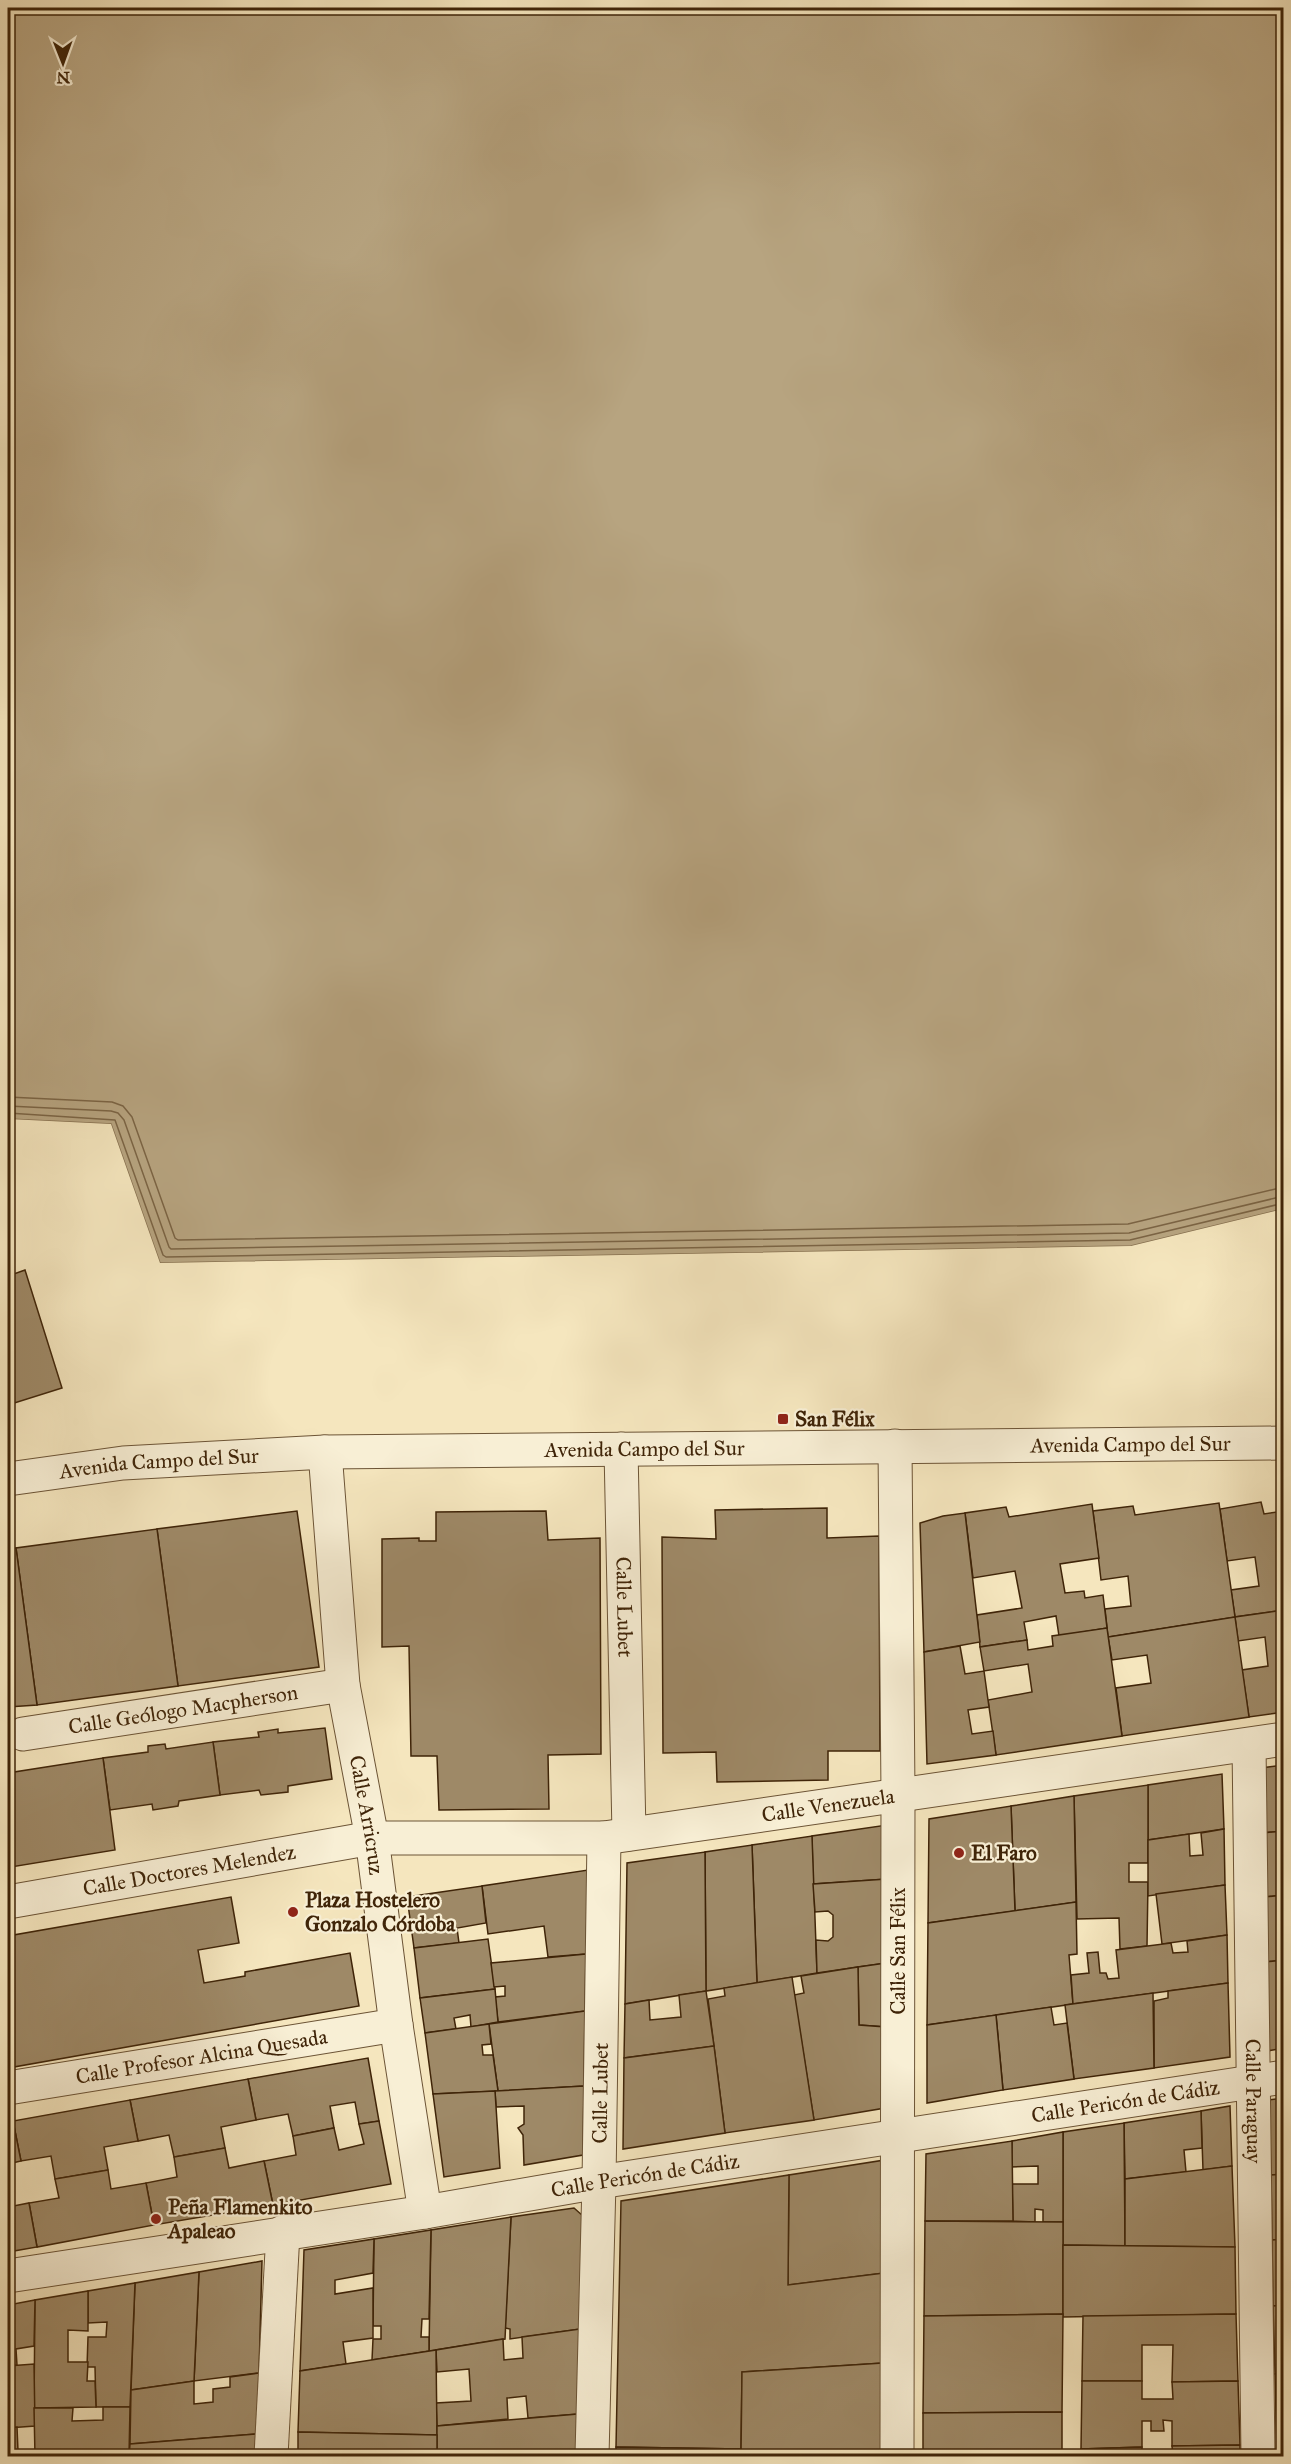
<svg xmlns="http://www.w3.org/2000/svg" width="1291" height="2464" font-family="'IM FELL Great Primer',serif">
  <rect width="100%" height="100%" fill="#f5e6be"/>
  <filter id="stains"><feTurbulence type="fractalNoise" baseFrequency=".00333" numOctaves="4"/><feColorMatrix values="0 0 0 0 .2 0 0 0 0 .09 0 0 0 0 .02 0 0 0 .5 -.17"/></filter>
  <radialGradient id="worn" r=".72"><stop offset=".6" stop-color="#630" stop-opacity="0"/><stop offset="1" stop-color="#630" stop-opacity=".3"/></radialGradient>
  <polygon fill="#b7a480" stroke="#877150" stroke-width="1.5" points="8,8 1283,8 1283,1209 1131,1246 160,1263 111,1124 8,1119"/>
  <polygon fill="#f5e6be" points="8,1119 111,1124 160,1263 1131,1246 1283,1209 1284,1212 1131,1249 160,1266 157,1264 109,1127 8,1122"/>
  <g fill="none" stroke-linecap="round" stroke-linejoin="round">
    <g stroke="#7b6444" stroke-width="1.5">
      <polyline points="8,1097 112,1102 123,1106 132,1117 175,1238 178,1240 1128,1224 1284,1187"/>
      <polyline points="8,1106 111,1111 118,1113 124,1120 169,1247 171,1249 1129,1233 1284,1196"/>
      <polyline points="8,1113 115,1120 163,1255 166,1257 1130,1240 1284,1203"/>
    </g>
  </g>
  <g fill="#9e8967" stroke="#3f2408" stroke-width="1.5">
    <polygon points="25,1270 62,1388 8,1405 8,1276"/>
    <polygon points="1261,1502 1264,1514 1284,1511 1284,1610 1235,1617 1231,1590 1259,1586 1255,1557 1227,1561 1220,1509"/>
    <polygon points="1219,1503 1235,1617 1108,1637 1105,1609 1131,1606 1128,1576 1101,1580 1093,1511 1133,1506 1135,1515"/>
    <polygon points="1092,1504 1099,1558 1060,1564 1065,1593 1084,1591 1085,1598 1103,1595 1107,1628 1059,1636 1056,1616 1024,1622 1027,1640 980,1647 977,1615 1022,1608 1015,1571 973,1578 965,1513 1006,1507 1009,1517"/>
    <polygon points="827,1508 827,1538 879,1536 880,1751 828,1751 828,1780 717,1782 716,1752 663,1753 662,1537 716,1539 715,1510"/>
    <polygon points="297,1511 319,1667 178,1686 157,1529"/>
    <polygon points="546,1511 548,1540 600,1538 601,1754 548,1755 549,1809 439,1810 437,1756 411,1756 409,1646 382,1647 382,1539 419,1538 419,1541 436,1541 436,1512"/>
    <polygon points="965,1513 980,1642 924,1652 920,1523 943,1516"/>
    <polygon points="157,1529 178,1686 37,1705 16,1548"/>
    <polygon points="16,1548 37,1705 8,1707 8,1549"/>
    <polygon points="1284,1610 1284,1712 1249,1717 1242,1670 1268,1666 1265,1637 1238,1641 1235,1617"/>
    <polygon points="1235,1617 1249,1717 1122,1736 1116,1688 1151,1683 1147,1655 1112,1660 1108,1637"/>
    <polygon points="1107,1628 1122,1736 996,1755 988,1700 1032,1692 1028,1664 984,1671 980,1647 1027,1640 1028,1650 1053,1646 1052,1636"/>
    <polygon points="960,1646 965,1674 984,1671 988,1700 989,1707 968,1710 972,1734 993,1731 996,1755 927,1764 924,1652"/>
    <polygon points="325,1728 332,1779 288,1786 288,1792 261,1795 259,1790 220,1795 213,1742 259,1737 258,1732 278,1729 278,1733"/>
    <polygon points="213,1742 220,1795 179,1801 178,1806 153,1810 152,1804 110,1810 103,1758 148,1752 148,1746 165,1744 166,1749"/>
    <polygon points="103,1758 115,1850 11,1867 8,1847 8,1773"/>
    <polygon points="1284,1765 1284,1831 1262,1833 1261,1768"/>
    <polygon points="1222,1774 1224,1829 1148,1840 1148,1785"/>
    <polygon points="1148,1785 1148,1863 1129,1863 1129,1882 1148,1882 1147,1946 1120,1949 1119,1918 1077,1919 1074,1796"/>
    <polygon points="1074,1796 1076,1902 1015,1911 1011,1806"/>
    <polygon points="1011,1806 1015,1911 928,1923 929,1819"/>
    <polygon points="887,1825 887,1879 813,1884 812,1836"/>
    <polygon points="1224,1829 1225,1885 1148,1896 1148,1840 1189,1834 1190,1856 1203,1855 1201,1833"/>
    <polygon points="1284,1831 1284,1895 1264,1897 1262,1833"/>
    <polygon points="812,1836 817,1973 757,1983 752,1845"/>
    <polygon points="752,1845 757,1983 706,1991 705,1852"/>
    <polygon points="705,1852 706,1991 625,2004 627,1863"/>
    <polygon points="588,1870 586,1954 548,1957 544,1926 488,1934 482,1886"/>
    <polygon points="887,1879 886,1963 817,1973 816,1940 828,1941 833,1937 833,1915 828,1911 815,1912 813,1884"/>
    <polygon points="1225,1885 1227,1935 1162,1944 1156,1894"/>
    <polygon points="482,1886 486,1923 457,1928 459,1943 414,1948 407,1897"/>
    <polygon points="1284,1895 1284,1960 1265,1962 1264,1897"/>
    <polygon points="231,1897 239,1943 198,1950 204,1983 245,1976 245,1972 350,1953 359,2006 8,2068 8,1936"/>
    <polygon points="1076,1902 1077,1954 1069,1955 1073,2004 927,2025 928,1923"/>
    <polygon points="1227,1935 1228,1983 1073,2004 1071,1975 1089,1973 1087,1953 1098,1952 1100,1973 1106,1973 1108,1979 1119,1978 1116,1950 1171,1943 1173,1953 1188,1952 1187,1941"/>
    <polygon points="488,1939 495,1989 420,1998 414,1948"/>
    <polygon points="586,1954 585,2011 498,2022 495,1997 505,1996 505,1986 494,1987 491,1963"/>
    <polygon points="1284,1960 1284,2048 1267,2051 1265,1962"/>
    <polygon points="886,1963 886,2027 859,2025 858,1967"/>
    <polygon points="858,1967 859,2025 886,2027 885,2108 814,2120 794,1995 804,1993 801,1976"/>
    <polygon points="792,1977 814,2120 725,2133 708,1999 725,1996 724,1988"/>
    <polygon points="1228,1983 1230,2057 1154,2068 1154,2001 1168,1998 1168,1991"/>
    <polygon points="495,1989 498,2022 471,2027 470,2015 454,2018 456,2029 425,2033 420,1998"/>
    <polygon points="706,1991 714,2046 624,2058 625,2004 649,2000 650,2020 681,2017 679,1995"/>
    <polygon points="1153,1993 1154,2068 1074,2079 1065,2005"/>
    <polygon points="1051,2007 1054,2025 1067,2023 1074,2079 1003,2090 996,2015"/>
    <polygon points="585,2011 584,2086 498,2091 489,2024"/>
    <polygon points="996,2015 1003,2090 927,2103 927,2025"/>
    <polygon points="489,2024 491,2044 482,2045 483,2055 493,2055 498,2091 433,2094 425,2033"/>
    <polygon points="714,2046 725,2133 623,2149 624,2058"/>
    <polygon points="368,2058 379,2121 359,2124 355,2102 330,2106 334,2128 293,2136 288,2114 256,2120 248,2079"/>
    <polygon points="248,2079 256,2120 221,2127 225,2148 174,2157 169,2135 138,2141 130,2100"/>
    <polygon points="584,2086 583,2155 524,2165 523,2135 518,2128 524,2124 524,2106 496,2107 495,2091"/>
    <polygon points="495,2091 500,2168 444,2177 433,2094"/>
    <polygon points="1284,2098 1284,2174 1271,2175 1269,2100"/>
    <polygon points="130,2100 138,2141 104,2147 108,2170 55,2179 51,2156 21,2161 13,2121"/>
    <polygon points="1230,2106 1232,2166 1203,2170 1201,2111"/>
    <polygon points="1201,2111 1202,2148 1184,2150 1186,2172 1125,2179 1124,2123"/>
    <polygon points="13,2121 21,2161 8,2164 8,2122"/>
    <polygon points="379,2121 391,2184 273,2205 264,2161 296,2155 293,2136 334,2128 339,2150 364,2144 359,2124"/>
    <polygon points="1124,2123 1125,2246 1063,2245 1063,2132"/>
    <polygon points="1063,2132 1063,2222 1043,2222 1043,2210 1035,2209 1035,2222 1013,2221 1012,2184 1038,2184 1038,2166 1011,2167 1012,2141"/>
    <polygon points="1012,2141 1013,2221 925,2221 926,2154"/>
    <polygon points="225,2148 229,2168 264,2161 273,2205 154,2225 146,2183 177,2177 174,2157"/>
    <polygon points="885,2160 884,2273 788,2285 789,2175"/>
    <polygon points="1232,2166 1235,2247 1125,2246 1125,2179"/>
    <polygon points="108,2170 111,2189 146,2183 154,2225 37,2247 29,2203 59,2198 55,2179"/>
    <polygon points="1284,2174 1284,2239 1272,2240 1271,2175"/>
    <polygon points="789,2175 788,2285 884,2273 883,2363 742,2372 741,2449 616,2447 621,2201"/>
    <polygon points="29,2203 37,2247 8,2252 8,2207"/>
    <polygon points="574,2208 583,2216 580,2329 510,2339 510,2329 505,2328 511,2217"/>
    <polygon points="511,2217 505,2339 429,2351 431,2230"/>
    <polygon points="925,2221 1063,2222 1063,2314 924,2316"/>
    <polygon points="431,2230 429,2319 422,2319 421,2337 429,2337 429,2351 372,2360 373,2339 381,2339 381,2326 373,2326 374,2239"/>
    <polygon points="374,2239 373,2273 335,2280 335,2294 373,2288 373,2338 343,2342 346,2364 300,2371 304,2250"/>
    <polygon points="1284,2239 1284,2305 1273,2306 1272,2240"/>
    <polygon points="1063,2245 1235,2247 1236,2314 1063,2317"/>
    <polygon points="262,2261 259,2373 194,2381 199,2272"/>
    <polygon points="199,2272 194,2381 131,2390 135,2283"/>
    <polygon points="135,2283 130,2407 96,2407 95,2367 87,2367 88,2337 106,2337 107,2322 88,2323 88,2291"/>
    <polygon points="88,2291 88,2331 68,2330 68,2362 88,2362 87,2381 95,2381 96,2407 34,2408 35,2300"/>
    <polygon points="35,2300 34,2346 16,2349 17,2365 8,2366 8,2305"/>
    <polygon points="1284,2305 1284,2373 1275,2374 1273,2306"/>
    <polygon points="1063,2314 1062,2412 923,2413 924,2316"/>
    <polygon points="1236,2314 1238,2381 1172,2382 1173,2345 1142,2345 1142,2381 1082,2381 1083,2316"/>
    <polygon points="580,2329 578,2414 528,2418 526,2396 507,2398 508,2419 437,2426 436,2403 471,2401 469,2369 437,2372 436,2350 503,2339 504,2360 523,2358 522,2337"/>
    <polygon points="436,2350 437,2435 298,2432 300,2371"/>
    <polygon points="883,2363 881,2453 741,2453 742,2372"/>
    <polygon points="34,2364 35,2426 8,2428 8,2366"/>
    <polygon points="259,2373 257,2434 130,2444 131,2390 194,2381 194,2404 213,2402 213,2389 230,2387 230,2377"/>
    <polygon points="1284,2373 1284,2448 1277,2449 1275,2374"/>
    <polygon points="1082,2381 1142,2381 1142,2399 1173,2399 1172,2382 1238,2381 1240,2445 1172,2446 1172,2421 1163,2420 1164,2431 1151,2431 1151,2421 1142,2421 1142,2447 1081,2449"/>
    <polygon points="103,2407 130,2407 129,2456 35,2456 34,2408 73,2408 72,2421 103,2420"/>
    <polygon points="1062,2412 1062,2456 923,2456 923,2413"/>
    <polygon points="578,2414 577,2456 437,2456 437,2426"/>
    <polygon points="17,2427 18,2451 35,2451 35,2456 8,2456 8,2428"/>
    <polygon points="298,2432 437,2435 437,2456 298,2456"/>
    <polygon points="257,2434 256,2456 129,2456 130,2444"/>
    <polygon points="1240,2445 1240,2456 1173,2456 1172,2446"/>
    <polygon points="616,2447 741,2449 741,2456 616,2456"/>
    <polygon points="1142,2447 1142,2456 1081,2456 1081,2449"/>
    <rect x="741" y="2453" width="140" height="3"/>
  </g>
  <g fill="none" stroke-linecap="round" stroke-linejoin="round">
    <defs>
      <g id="minor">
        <polyline points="895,1446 898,1794 897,2456"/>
        <path id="s1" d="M621 1449 629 1834"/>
        <path id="s2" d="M325 1452 343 1685 372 1838 396 2025 425 2212"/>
        <path id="s3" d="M8 1479 123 1463 325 1452 1284 1443"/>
        <path id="s4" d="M23 1734 343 1685"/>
        <path id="s5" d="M1249 1745 1258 2456"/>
        <path id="s6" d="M8 1902 372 1838H604L1284 1739"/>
        <path id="s7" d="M8 2088 396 2025"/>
        <path id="s8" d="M8 2276 425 2212 599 2182 1284 2077"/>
        <polyline points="271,2456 283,2232"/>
        <path id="s9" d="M592 2456 599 2182 604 1838"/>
      </g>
    </defs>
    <use href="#minor" stroke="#6c5436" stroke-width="35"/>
    <use href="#minor" stroke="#f8efd5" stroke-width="33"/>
  </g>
  <g fill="#8f2418" stroke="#f8efd5" stroke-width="2">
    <rect x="777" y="1413" width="12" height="12" rx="3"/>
    <circle cx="959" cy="1853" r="6"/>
    <circle cx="293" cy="1912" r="6"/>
    <circle cx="156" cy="2219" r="6"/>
  </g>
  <g text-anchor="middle" stroke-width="4.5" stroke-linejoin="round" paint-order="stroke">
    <g font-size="21" font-weight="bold" fill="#3f2408" stroke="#f8efd5" text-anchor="start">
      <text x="795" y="1426">San Félix</text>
      <text x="971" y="1860">El Faro</text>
      <text x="305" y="1907">Plaza Hostelero<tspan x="305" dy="24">Gonzalo Córdoba</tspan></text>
      <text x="168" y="2214">Peña Flamenkito<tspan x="168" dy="24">Apaleao</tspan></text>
    </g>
    <g font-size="21" fill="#3f2408" stroke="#f8efd5">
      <text dy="7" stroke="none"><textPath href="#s3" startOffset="1124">Avenida Campo del Sur</textPath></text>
      <text dy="7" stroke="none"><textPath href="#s3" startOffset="638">Avenida Campo del Sur</textPath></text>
      <text dy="7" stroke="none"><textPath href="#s3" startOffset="152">Avenida Campo del Sur</textPath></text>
      <text dy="7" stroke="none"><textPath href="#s1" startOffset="158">Calle Lubet</textPath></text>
      <text dy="7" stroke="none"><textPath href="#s4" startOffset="162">Calle Geólogo Macpherson</textPath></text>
      <text dy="7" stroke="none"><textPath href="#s6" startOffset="828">Calle Venezuela</textPath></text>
      <text dy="7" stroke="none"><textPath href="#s2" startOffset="366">Calle Arricruz</textPath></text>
      <text dy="7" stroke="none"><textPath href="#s6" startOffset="184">Calle Doctores Melendez</textPath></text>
      <text transform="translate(898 1951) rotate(-90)" y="7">Calle San Félix</text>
      <text dy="7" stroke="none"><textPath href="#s7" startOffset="196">Calle Profesor Alcina Quesada</textPath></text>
      <text dy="7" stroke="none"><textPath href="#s9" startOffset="363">Calle Lubet</textPath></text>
      <text dy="7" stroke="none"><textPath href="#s8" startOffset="1131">Calle Pericón de Cádiz</textPath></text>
      <text dy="7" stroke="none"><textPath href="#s5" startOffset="356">Calle Paraguay</textPath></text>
      <text dy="7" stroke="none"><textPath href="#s8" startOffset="645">Calle Pericón de Cádiz</textPath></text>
    </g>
  </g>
  <rect width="1291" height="2464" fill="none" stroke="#f5e6be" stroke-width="30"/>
  <rect x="9" y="9" width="1273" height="2446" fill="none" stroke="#3f2408" stroke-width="3"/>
  <rect x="15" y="15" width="1261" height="2434" fill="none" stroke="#3f2408" stroke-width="1.5"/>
  <g transform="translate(63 63) rotate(179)" stroke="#f8efd5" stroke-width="4.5" paint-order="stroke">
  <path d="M0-4.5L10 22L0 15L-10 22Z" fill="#3f2408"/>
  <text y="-9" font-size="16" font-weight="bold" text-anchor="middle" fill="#3f2408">N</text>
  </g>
  <rect width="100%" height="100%" filter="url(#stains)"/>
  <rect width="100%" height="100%" fill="url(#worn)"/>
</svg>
